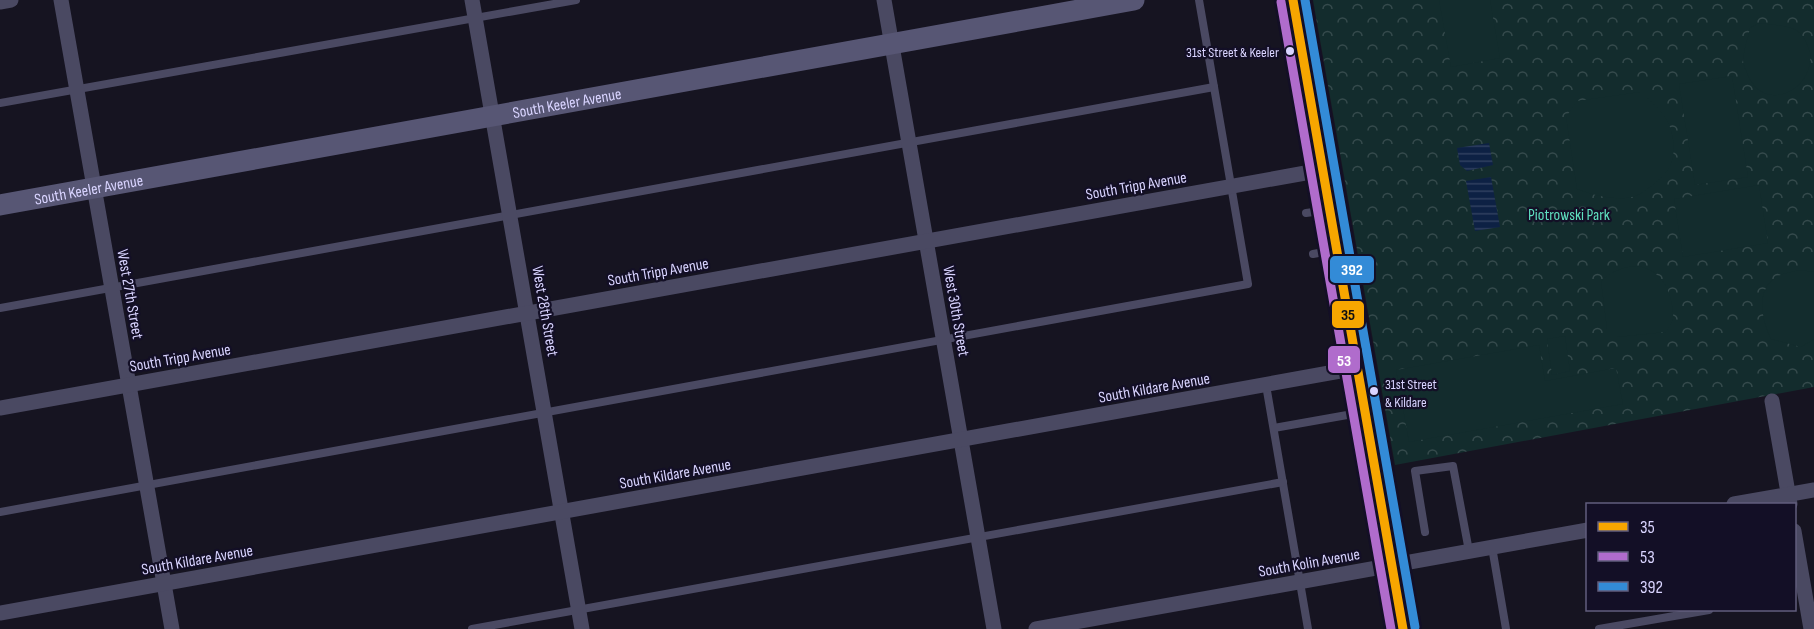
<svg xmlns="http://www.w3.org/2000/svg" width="1814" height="629" font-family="'Sofia Sans Condensed',sans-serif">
  <defs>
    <pattern id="park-crowns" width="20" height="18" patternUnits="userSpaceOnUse" patternTransform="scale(1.5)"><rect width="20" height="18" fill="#132c2d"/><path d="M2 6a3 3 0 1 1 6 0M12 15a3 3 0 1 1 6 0" fill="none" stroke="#354a4c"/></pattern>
    <pattern id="water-rules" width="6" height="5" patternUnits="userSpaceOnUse" patternTransform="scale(1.5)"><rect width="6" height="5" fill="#0d2144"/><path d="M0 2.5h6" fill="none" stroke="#304060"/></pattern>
  </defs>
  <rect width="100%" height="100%" fill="#161421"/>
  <polygon fill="url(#park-crowns)" points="1313,0 1814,0 1814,387 1395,465"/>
  <g fill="#132c2d">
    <polygon points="1439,0 1490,0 1500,58 1451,67"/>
    <path d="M1759 23C1771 25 1791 25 1800 33 1805 38 1808 46 1810 53 1814 91 1763 115 1747 73 1745 69 1743 64 1743 60 1744 49 1748 38 1750 28Z"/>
    <polygon points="1732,76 1748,177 1695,185 1679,84"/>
    <path d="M1640 92C1649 100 1660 108 1666 119 1674 131 1677 156 1669 168 1665 174 1658 181 1653 185 1646 190 1640 195 1632 197 1614 201 1594 195 1577 189L1566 117 1577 101Z"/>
    <polygon points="1759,185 1768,243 1683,257 1674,199"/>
    <path d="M1637 266C1658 269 1669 285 1672 305 1672 310 1674 315 1673 319 1671 324 1668 328 1666 332L1617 337 1607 329 1601 281C1612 271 1623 267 1637 266Z"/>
    <path d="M1800 270 1814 272V339L1801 347 1771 339C1762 320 1755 291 1776 277 1783 273 1792 272 1800 270Z"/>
    <polygon points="1565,336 1570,371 1552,375 1547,339"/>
    <polygon points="1539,345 1545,381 1616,368 1623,404 1409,442 1396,370"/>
  </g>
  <g fill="url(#water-rules)">
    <polygon points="1489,143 1493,165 1467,171 1460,165 1457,148"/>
    <polygon points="1491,177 1500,227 1475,231 1466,181"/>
  </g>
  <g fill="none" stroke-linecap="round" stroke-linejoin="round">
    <g stroke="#4a4962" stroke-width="8">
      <polyline points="0,103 576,0"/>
      <polyline points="1306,213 1328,210"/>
      <polyline points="1313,254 1335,250"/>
      <polyline points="0,308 1214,87"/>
      <polyline points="1266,385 1308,629"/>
      <polyline points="1274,428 1364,412"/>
      <polyline points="0,512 1248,284 1199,0"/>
      <polyline points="1425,532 1415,471 1453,466 1469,551"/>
      <polyline points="1492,547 1506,629"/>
      <polyline points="472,629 1283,482"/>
      <polyline points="1599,629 1709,610"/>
    </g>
    <g stroke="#4a4962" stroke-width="15">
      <polyline points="61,0 172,629"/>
      <polyline points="472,0 582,629"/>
      <polyline points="884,0 994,629"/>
      <polyline points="0,2 11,0"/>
      <polyline points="1772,401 1790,504"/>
      <polyline points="0,408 1322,170"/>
      <polyline points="1734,504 1814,490"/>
      <polyline points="1794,531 1811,629"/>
      <polyline points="0,613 1357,368"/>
      <polyline points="1036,629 1588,530"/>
    </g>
    <g stroke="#575674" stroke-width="21">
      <polyline points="1293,0 1403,629"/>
      <path id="s1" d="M0 205 1134 0"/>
    </g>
    <defs>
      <polyline id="bus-1" points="1293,0 1403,629"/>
      <polyline id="bus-2" points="1281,2 1391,629"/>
      <polyline id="bus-3" points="1305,0 1415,627"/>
    </defs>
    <use href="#bus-1" stroke="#130f26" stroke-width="14"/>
    <use href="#bus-2" stroke="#130f26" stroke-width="14"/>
    <use href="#bus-3" stroke="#130f26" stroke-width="14"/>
    <use href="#bus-1" stroke="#f7a600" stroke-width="9"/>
    <use href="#bus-2" stroke="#b06ccc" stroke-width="9"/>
    <use href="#bus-3" stroke="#338bd7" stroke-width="9"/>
  </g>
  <g fill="#d9d4ff" stroke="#130f26" stroke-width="2">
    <circle cx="1290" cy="51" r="5"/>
    <circle cx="1374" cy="391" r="5"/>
  </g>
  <g text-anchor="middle" stroke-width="4.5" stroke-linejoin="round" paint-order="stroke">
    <g font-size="14" fill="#d9d4ff" stroke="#130f26" text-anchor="end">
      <text x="1279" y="57">31st Street &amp; Keeler</text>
      <text x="1385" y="389" text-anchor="start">31st Street<tspan x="1385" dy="18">&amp; Kildare</tspan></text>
    </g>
    <g font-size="16" fill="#d9d4ff" stroke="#130f26">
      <text dy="6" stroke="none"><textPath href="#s1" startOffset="576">South Keeler Avenue</textPath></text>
      <text transform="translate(1136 185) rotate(-10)" y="6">South Tripp Avenue</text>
      <text dy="6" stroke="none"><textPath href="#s1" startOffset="90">South Keeler Avenue</textPath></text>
      <text transform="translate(658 271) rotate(-10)" y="6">South Tripp Avenue</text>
      <text transform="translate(131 294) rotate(80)" y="6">West 27th Street</text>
      <text transform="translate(546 311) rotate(80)" y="6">West 28th Street</text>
      <text transform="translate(957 311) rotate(80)" y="6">West 30th Street</text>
      <text transform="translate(180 357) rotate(-10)" y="6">South Tripp Avenue</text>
      <text transform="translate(1154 387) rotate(-10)" y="6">South Kildare Avenue</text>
      <text transform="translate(675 473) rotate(-10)" y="6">South Kildare Avenue</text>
      <text transform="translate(197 559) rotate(-10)" y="6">South Kildare Avenue</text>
      <text transform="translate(1309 562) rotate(-10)" y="6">South Kolin Avenue</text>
    </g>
    <g font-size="16" fill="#5fe0c0" stroke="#130f26">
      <text x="1569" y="220">Piotrowski Park</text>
    </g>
  </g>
  <g stroke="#130f26" stroke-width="2">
    <rect x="1329" y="255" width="46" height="29" rx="6" fill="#338bd7"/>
    <rect x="1331" y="300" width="34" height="29" rx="6" fill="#f7a600"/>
    <rect x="1327" y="345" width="34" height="29" rx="6" fill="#b06ccc"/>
  </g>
  <g font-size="16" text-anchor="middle" font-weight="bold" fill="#fff">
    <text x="1352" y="275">392</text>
    <text x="1344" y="366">53</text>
  </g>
  <g font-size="16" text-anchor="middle" font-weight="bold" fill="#111">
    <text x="1348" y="320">35</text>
  </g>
  <rect x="1586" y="503" width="210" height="108" fill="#130f26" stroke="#625e7d" stroke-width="1.5"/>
  <rect x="1598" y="522" width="30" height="9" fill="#f7a600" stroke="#625e7d" stroke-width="1.5"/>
  <text x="1640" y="533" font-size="18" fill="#d9d4ff">35</text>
  <rect x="1598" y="552" width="30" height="9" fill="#b06ccc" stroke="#625e7d" stroke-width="1.5"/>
  <text x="1640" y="563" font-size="18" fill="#d9d4ff">53</text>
  <rect x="1598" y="582" width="30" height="9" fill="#338bd7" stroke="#625e7d" stroke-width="1.5"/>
  <text x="1640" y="593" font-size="18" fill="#d9d4ff">392</text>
</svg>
